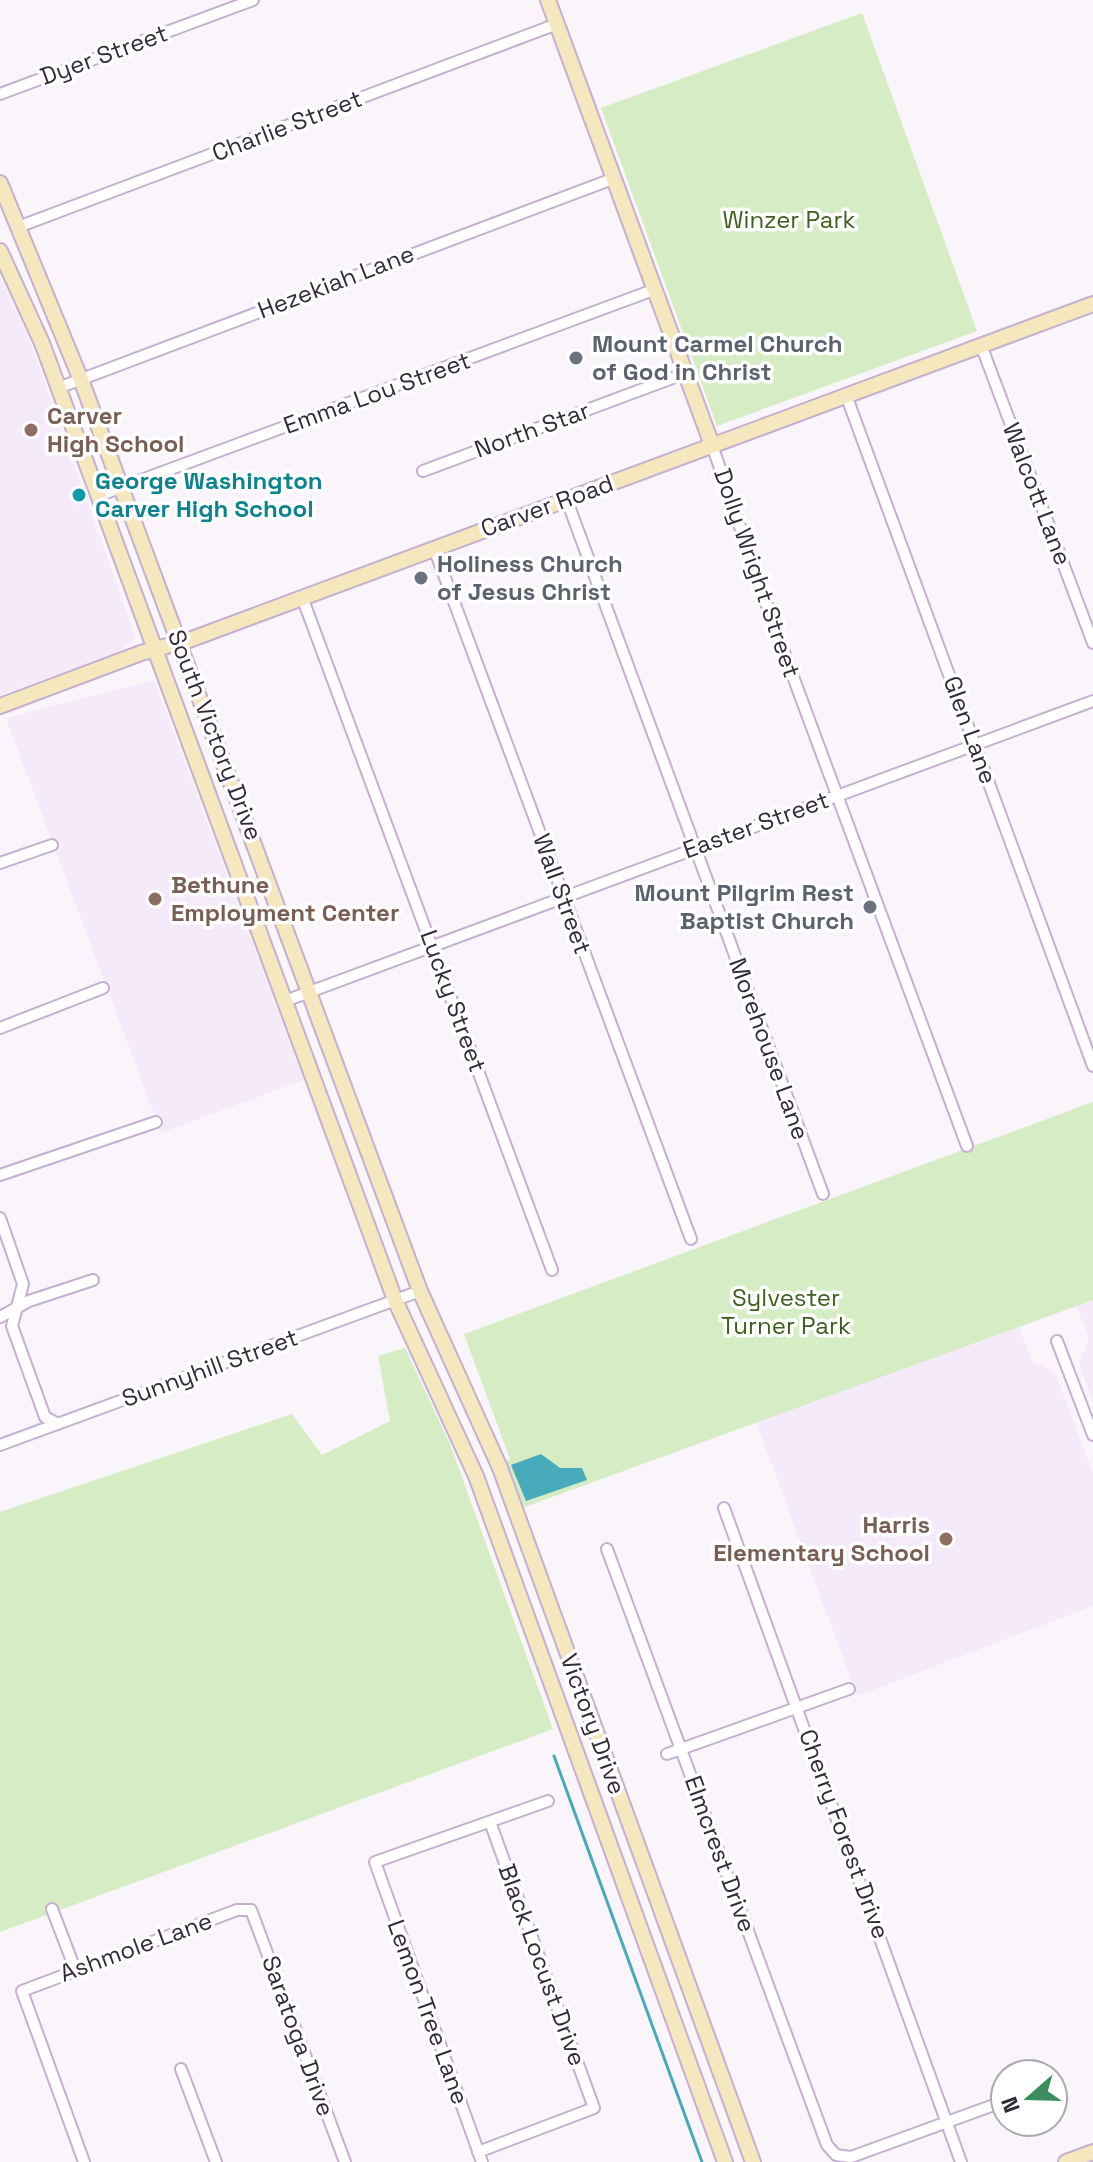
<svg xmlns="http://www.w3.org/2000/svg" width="1093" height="2162" font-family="'Space Grotesk',sans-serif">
  <rect width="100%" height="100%" fill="#f9f5fb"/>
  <g fill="#f5eafa">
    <polygon points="0,276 30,341 136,638 117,653 0,695"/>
    <polygon points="154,680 304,1080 161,1133 6,718"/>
    <polygon points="1093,1300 1093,1401 1079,1364 1089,1338 1076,1306"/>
    <polygon points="1019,1327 1032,1361 1055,1372 1093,1473 1093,1606 857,1696 756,1422"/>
  </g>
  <g fill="#d6ecc4">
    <polygon points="862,13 977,331 717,426 601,108"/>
    <polygon points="1093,1102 1093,1300 522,1508 505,1462 510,1459 464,1334"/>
    <polygon points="405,1348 450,1444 553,1729 0,1932 0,1512 292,1414 322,1455 390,1421 378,1356"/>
  </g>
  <polygon fill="#48abbb" points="541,1454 560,1468 582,1468 587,1480 526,1501 511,1465"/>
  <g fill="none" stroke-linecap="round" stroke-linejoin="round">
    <polyline stroke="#48abbb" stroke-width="3" points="554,1756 702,2162"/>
    <defs>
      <g id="street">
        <polyline points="0,94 253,0"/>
        <polyline points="18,227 557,24"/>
        <polyline points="981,345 1093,643"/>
        <polyline points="58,388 615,178"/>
        <polyline points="846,395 1093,1066"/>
        <polyline points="712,445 771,617 967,1146"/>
        <polyline points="423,471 686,373"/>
        <polyline points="98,496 656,289"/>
        <polyline points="566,498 823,1194"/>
        <polyline points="434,548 691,1239"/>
        <polyline points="302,597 552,1270"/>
        <polyline points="0,863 52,845"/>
        <polyline points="285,1001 1093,701"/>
        <polyline points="0,1028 103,988"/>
        <polyline points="0,1175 156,1122"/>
        <polyline points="0,1218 23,1284 12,1326 45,1417 58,1424"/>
        <polyline points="0,1317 29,1301 93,1280"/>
        <polyline points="1057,1341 1093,1435"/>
        <polyline points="0,1445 420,1291"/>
        <polyline points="724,1508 961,2162"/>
        <polyline points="607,1549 827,2145 836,2155 851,2157 1002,2102"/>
        <polyline points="667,1754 849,1689"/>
        <polyline points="52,1909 75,1969"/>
        <polyline points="181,2069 216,2162"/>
        <polyline points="478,2152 594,2108 490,1822"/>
        <polyline points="84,2162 22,1991 237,1910 251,1910 345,2162"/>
        <polyline points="482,2162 375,1862 548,1801"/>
      </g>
      <g id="secondary">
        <polyline points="548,0 712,445"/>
        <polyline points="0,183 83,385 420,1291 500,1468 753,2162"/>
        <polyline points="0,251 42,343 395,1300 476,1476 725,2162"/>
        <polyline points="0,706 141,653 189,640 1093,304"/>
        <polyline points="1066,2162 1093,2152"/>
      </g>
    </defs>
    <use href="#street" stroke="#c5b0cf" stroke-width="14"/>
    <use href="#secondary" stroke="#c5b0cf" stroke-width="18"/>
    <use href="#street" stroke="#fff" stroke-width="10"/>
    <use href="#secondary" stroke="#f5e7be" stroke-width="14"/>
  </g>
  <g fill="#6b7280" stroke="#fff" stroke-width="3">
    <circle cx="576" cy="358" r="8"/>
    <circle cx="421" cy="578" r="8"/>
    <circle cx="870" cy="907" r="8"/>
  </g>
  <g fill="#8d6e63" stroke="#fff" stroke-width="3">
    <circle cx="31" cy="430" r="8"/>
    <circle cx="155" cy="899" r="8"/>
    <circle cx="946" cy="1539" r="8"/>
  </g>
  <circle fill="#0f9aa8" stroke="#fff" stroke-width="3" cx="79" cy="495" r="8"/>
  <g text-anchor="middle" stroke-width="7" stroke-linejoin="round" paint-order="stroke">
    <g font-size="24" fill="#332a37" stroke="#fff">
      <text transform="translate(104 55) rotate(-20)" y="8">Dyer Street</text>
      <text transform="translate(287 126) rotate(-21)" y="8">Charlie Street</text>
      <text transform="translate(336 282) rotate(-21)" y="8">Hezekiah Lane</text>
      <text transform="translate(377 393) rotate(-20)" y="8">Emma Lou Street</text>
      <text transform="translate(532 430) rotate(-20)" y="8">North Star</text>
      <text transform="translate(1037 494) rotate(69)" y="8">Walcott Lane</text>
      <text transform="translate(547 506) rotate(-20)" y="8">Carver Road</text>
      <text transform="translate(757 573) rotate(71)" y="8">Dolly Wright Street</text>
      <text transform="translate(970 730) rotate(70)" y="8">Glen Lane</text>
      <text transform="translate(215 735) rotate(69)" y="8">South Victory Drive</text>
      <text transform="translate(756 825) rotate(-20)" y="8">Easter Street</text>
      <text transform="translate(562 894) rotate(70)" y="8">Wall Street</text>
      <text transform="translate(453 1001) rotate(70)" y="8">Lucky Street</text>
      <text transform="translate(769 1049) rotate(70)" y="8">Morehouse Lane</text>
      <text transform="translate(210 1368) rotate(-20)" y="8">Sunnyhill Street</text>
      <text transform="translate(593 1724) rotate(70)" y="8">Victory Drive</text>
      <text transform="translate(844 1834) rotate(70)" y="8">Cherry Forest Drive</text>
      <text transform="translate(720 1854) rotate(70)" y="8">Elmcrest Drive</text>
      <text transform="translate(136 1947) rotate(-20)" y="8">Ashmole Lane</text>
      <text transform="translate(542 1965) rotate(70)" y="8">Black Locust Drive</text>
      <text transform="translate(428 2012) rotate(70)" y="8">Lemon Tree Lane</text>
      <text transform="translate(298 2036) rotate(70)" y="8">Saratoga Drive</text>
    </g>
    <g font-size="24" fill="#3e5e1d" stroke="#fff">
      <text x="789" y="228">Winzer Park</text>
      <text x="786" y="1306">Sylvester<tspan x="786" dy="28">Turner Park</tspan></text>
    </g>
    <g font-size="24" font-weight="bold" fill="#5b616d" stroke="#fff" text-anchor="start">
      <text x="592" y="352">Mount Carmel Church<tspan x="592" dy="28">of God in Christ</tspan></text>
      <text x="437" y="572">Holiness Church<tspan x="437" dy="28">of Jesus Christ</tspan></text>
      <text x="854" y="901" text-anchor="end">Mount Pilgrim Rest<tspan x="854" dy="28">Baptist Church</tspan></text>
    </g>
    <g font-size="24" font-weight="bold" fill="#785e54" stroke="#fff" text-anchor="start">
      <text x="47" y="424">Carver<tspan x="47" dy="28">High School</tspan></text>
      <text x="171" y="893">Bethune<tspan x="171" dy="28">Employment Center</tspan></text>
      <text x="930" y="1533" text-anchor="end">Harris<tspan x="930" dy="28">Elementary School</tspan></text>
    </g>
    <g font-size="24" font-weight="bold" fill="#0d838f" stroke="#fff" text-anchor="start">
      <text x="95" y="489">George Washington<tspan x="95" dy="28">Carver High School</tspan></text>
    </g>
  </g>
  <g transform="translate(1029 2098) rotate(250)"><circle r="38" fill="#ffffff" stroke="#adaaaf" stroke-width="2"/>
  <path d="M0-6L14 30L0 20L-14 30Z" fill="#3b8d5e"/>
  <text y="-12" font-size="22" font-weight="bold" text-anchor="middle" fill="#332a37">N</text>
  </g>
</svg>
